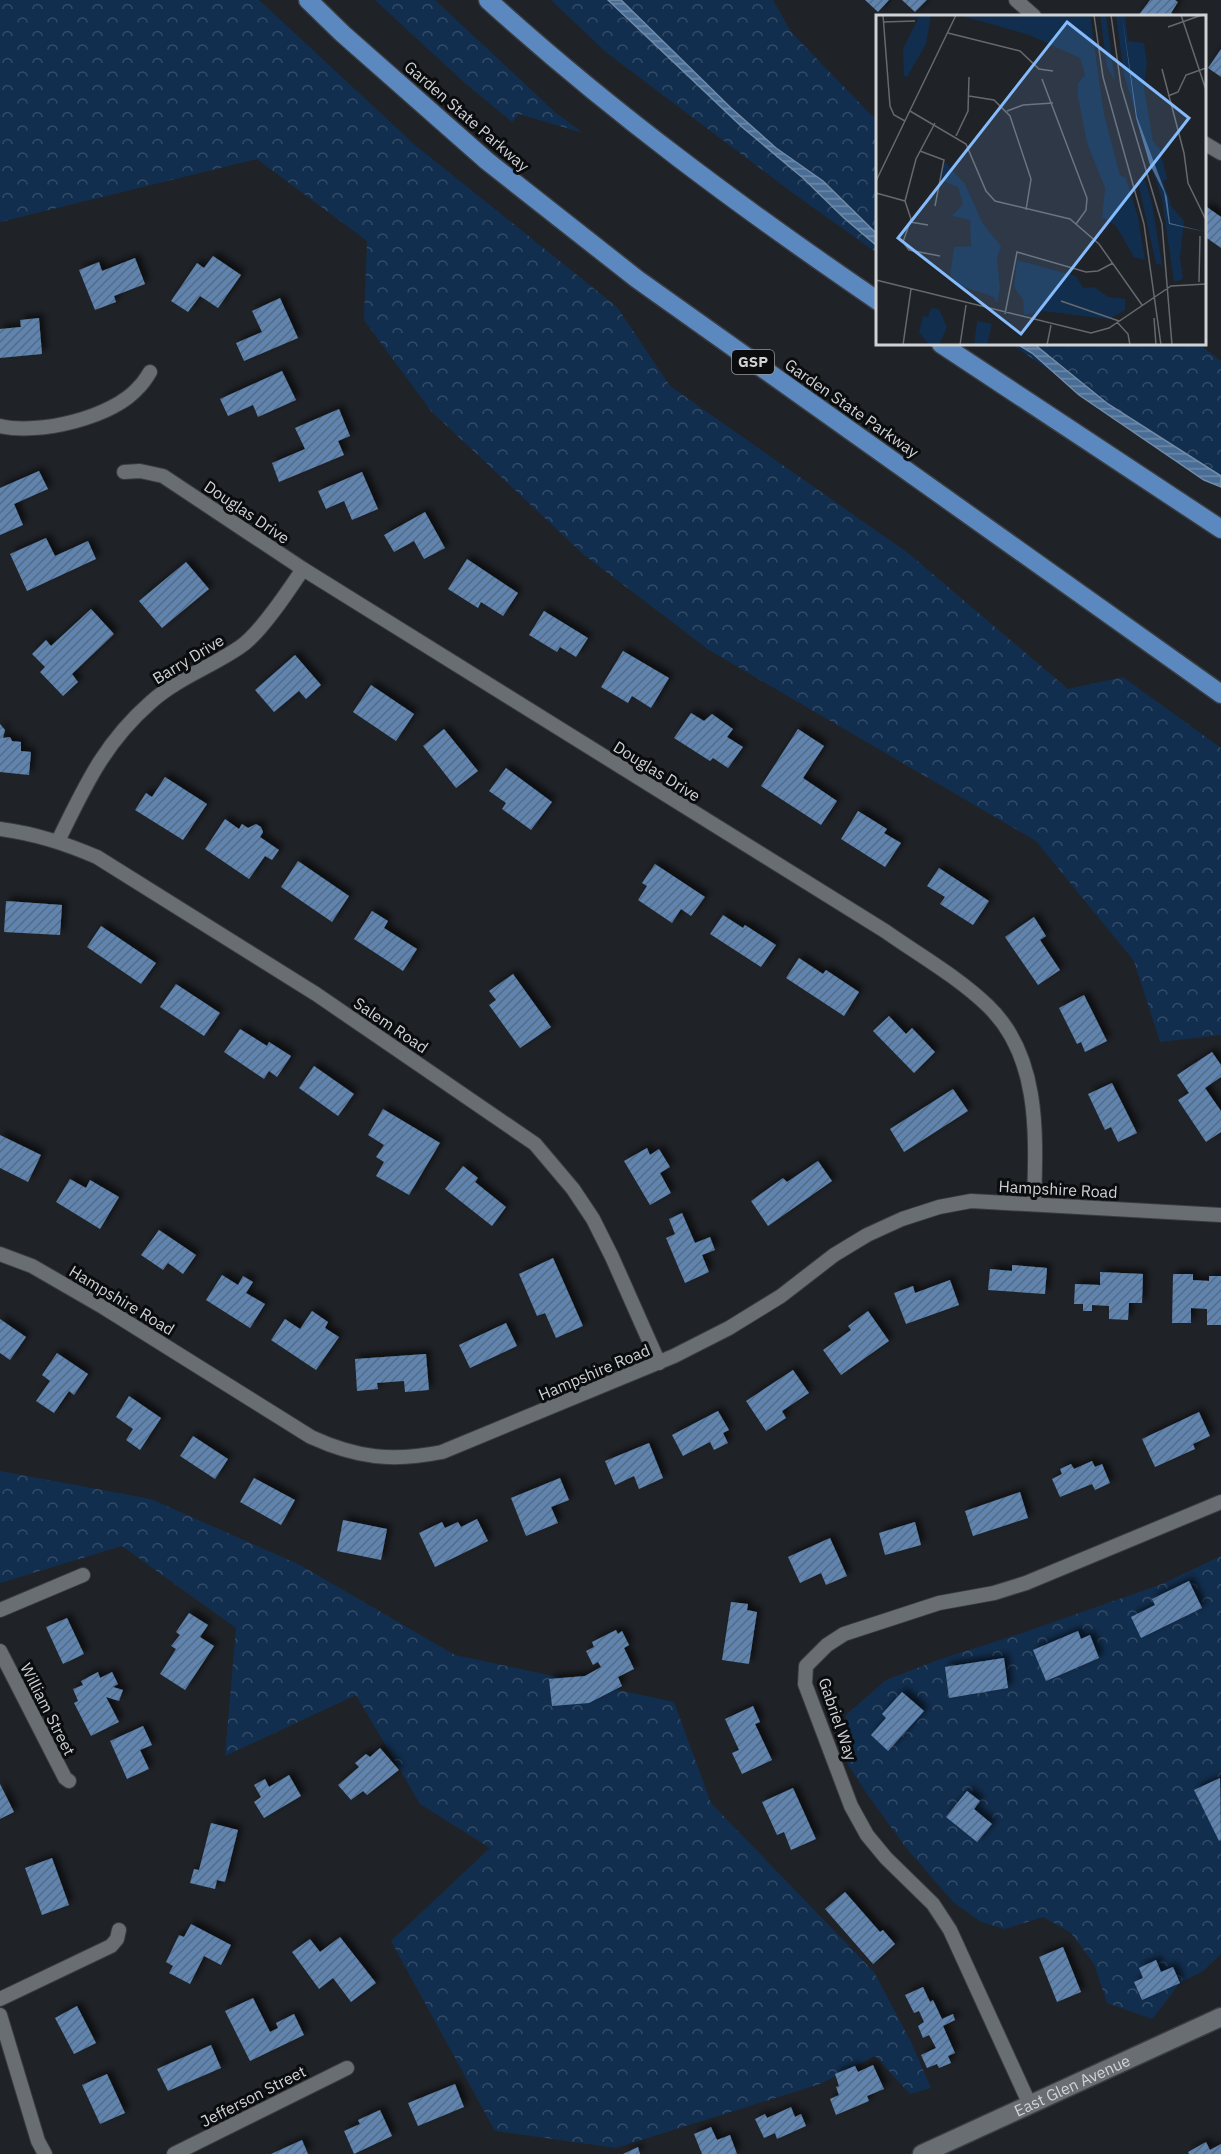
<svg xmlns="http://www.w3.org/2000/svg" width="1221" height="2154" font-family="'IBM Plex Sans',sans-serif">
  <defs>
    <pattern id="forest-crowns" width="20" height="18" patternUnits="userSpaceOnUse" patternTransform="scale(1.5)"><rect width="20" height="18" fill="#122e4e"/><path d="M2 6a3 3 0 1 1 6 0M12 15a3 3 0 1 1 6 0" fill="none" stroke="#334b67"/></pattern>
    <pattern id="water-rules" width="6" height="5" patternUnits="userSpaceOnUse" patternTransform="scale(1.5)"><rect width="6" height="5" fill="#4a6d95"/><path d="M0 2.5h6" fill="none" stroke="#6b88a8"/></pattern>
    <pattern id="building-hatch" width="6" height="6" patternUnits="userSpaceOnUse" patternTransform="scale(1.5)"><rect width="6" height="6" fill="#6084ad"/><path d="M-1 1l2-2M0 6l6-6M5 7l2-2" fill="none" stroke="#546c87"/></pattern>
    <filter id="shadow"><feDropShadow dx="4.5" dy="-4.5" stdDeviation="3" flood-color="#0009"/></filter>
  </defs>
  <rect width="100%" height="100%" fill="#1f2227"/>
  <g fill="url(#forest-crowns)">
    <polygon points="0,0 259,0 415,145 617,307 670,386 908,553 1068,689 1123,677 1221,748 1221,1035 1160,1042 1134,961 1036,841 709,650 584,555 431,411 364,320 367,241 257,159 0,222"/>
    <polygon points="375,0 435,0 556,113 583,133 519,114 512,122 467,85"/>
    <polygon points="551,0 773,0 791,32 877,121 877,253 797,196 607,53"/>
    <polygon points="1011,344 1199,344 1221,361 1221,486"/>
    <polygon points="0,1471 151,1499 300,1565 455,1655 674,1702 711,1803 874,1972 911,2042 931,2088 910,2094 875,2056 820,2084 616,2148 495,2131 391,1941 490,1848 420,1804 356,1695 225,1756 236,1628 122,1546 0,1583"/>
    <polygon points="1221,1556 1221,1954 1203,1971 1180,1983 1152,2019 1107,2003 1094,1964 1071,1933 1043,1917 1005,1929 981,1922 953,1902 904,1845 867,1794 843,1757 846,1715 886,1680 938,1660 1025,1632 1162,1584"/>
  </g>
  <g fill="url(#water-rules)" stroke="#728ca8" stroke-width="1.5">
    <polygon points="608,0 621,0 730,107 776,148 823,181 877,234 877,246 844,218 803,178 742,127"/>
    <polygon points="1017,344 1034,344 1108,404 1221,476 1221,487 1204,480 1079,395 1032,353"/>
  </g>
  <g fill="url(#building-hatch)" filter="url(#shadow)">
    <polygon points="865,0 889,0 878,12"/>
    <polygon points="902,0 927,0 915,12"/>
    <polygon points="1150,0 1175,0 1178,2 1171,13 1176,16 1138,16"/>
    <polygon points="1221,49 1221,77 1208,68"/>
    <polygon points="1207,207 1221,217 1221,248 1204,236 1204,210"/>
    <polygon points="213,256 241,275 218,308 200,296 188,312 171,301 197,263 204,268"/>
    <polygon points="135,258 145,284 114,296 116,302 95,310 79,270 99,262 102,271"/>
    <polygon points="280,298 298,338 244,361 236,343 262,332 252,311"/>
    <polygon points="39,318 42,354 0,358 0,329 21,327 20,320"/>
    <polygon points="282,371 296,400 258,417 253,405 228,416 220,399"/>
    <polygon points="339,409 350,436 338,441 344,455 279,482 272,463 305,449 295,428"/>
    <polygon points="39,471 48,489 14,504 23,525 0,535 0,488"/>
    <polygon points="362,472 378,509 352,520 344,501 326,509 318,491"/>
    <polygon points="425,512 445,548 424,559 414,541 394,552 384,535"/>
    <polygon points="46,538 55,556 88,541 96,559 27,591 10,554"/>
    <polygon points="467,559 518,593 503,616 481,602 478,608 448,589"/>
    <polygon points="186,562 209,589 162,628 139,601"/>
    <polygon points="91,609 114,634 72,674 78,682 63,696 40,672 45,667 32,654 46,640 51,646"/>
    <polygon points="544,611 588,638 576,657 560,647 557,652 529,635"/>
    <polygon points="623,651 669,678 651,708 632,696 628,703 601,687"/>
    <polygon points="295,655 321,685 306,699 299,691 274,712 255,690"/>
    <polygon points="371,685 414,714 396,741 353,712"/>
    <polygon points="691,713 704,721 712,714 733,729 727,737 743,747 728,768 713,758 710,761 674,738"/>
    <polygon points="0,724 5,730 3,738 10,737 12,741 21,742 21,751 31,752 29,775 0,772"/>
    <polygon points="444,729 478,771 456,788 423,746"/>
    <polygon points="798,729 824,746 803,778 837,801 821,825 761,786"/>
    <polygon points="506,768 552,802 531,830 502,809 506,803 489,791"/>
    <polygon points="165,777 207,804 183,840 135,810 146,793 152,797"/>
    <polygon points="858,811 887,829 884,833 901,843 885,867 841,839"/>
    <polygon points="225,819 239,829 242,824 248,828 256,824 261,827 263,832 260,837 279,850 272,860 265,856 249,879 205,849"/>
    <polygon points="298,861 349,896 332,922 281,887"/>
    <polygon points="655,864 705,897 691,916 681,909 672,923 638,900 647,886 642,883"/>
    <polygon points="939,868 989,901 973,925 940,904 945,897 927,886"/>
    <polygon points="6,901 62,905 60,935 4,932"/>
    <polygon points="372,911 388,921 384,928 417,949 403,971 354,939"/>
    <polygon points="723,915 743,928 745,925 776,945 761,967 710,934"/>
    <polygon points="1034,917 1046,936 1040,940 1060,970 1038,985 1005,937"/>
    <polygon points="101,926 156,963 141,984 87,947"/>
    <polygon points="799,958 823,974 826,970 859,992 844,1016 786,978"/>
    <polygon points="513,974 551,1027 520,1048 489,1005 496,1000 489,991"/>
    <polygon points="176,984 220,1013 204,1036 160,1007"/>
    <polygon points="1084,995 1107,1041 1085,1052 1081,1042 1077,1044 1059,1008"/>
    <polygon points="889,1016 906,1034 912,1028 935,1052 914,1073 873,1031"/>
    <polygon points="240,1029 267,1046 269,1042 291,1056 277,1077 269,1071 264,1079 224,1052"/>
    <polygon points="1212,1052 1221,1065 1221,1077 1205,1088 1221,1111 1221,1132 1206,1142 1178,1100 1189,1093 1177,1075"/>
    <polygon points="314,1066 354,1094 338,1116 299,1088"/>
    <polygon points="1112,1083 1137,1133 1118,1142 1111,1127 1105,1130 1088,1094"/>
    <polygon points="953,1089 968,1111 904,1152 890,1129"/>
    <polygon points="383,1109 440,1143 409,1195 376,1176 384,1162 376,1157 384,1145 368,1135"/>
    <polygon points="0,1135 41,1155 28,1182 0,1168"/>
    <polygon points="647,1148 650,1155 659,1149 670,1167 660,1173 671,1193 650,1205 624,1161"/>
    <polygon points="818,1161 832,1181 768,1226 751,1201 783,1178 787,1182"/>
    <polygon points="463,1166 478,1178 475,1182 506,1207 492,1226 445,1189"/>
    <polygon points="70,1179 86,1188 90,1180 119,1197 100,1229 56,1202"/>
    <polygon points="682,1213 695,1243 710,1237 715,1250 702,1255 709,1272 685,1283 666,1238 675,1234 669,1219"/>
    <polygon points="159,1230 196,1255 183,1274 168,1263 163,1270 141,1255"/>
    <polygon points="553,1258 583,1326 556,1338 545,1313 537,1316 519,1274"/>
    <polygon points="1012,1265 1047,1268 1045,1294 988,1290 990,1269 1012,1271"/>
    <polygon points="1100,1272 1143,1274 1142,1303 1129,1303 1128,1320 1109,1319 1109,1306 1092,1305 1092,1311 1083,1311 1083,1304 1074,1304 1075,1284 1100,1285"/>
    <polygon points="1173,1274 1193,1274 1193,1280 1209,1281 1209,1276 1221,1276 1221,1325 1207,1325 1207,1309 1191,1308 1191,1323 1172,1323"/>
    <polygon points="222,1275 238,1285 243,1276 253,1282 246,1293 265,1304 250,1328 206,1300"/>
    <polygon points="950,1280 959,1305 906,1324 894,1293 913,1286 915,1293"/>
    <polygon points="312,1311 328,1322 325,1328 339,1337 316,1370 271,1340 285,1319 300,1329"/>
    <polygon points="868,1311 889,1341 841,1375 823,1350 851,1330 848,1326"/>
    <polygon points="0,1319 26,1337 10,1360 0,1353"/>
    <polygon points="506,1323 517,1346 470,1368 459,1345"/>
    <polygon points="57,1353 88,1374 74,1395 69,1391 54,1413 36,1401 50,1381 42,1375"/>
    <polygon points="426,1354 429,1390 405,1392 404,1381 377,1383 378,1389 357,1391 355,1359"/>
    <polygon points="793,1370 809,1393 782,1411 786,1418 766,1431 746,1401"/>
    <polygon points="129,1396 161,1418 140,1450 126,1440 133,1429 116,1417"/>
    <polygon points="718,1411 729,1430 723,1433 728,1443 714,1450 710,1442 683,1456 672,1435"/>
    <polygon points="1199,1412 1210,1436 1193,1444 1195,1449 1155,1467 1142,1439"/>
    <polygon points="193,1436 228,1459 215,1479 180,1456"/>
    <polygon points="649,1443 663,1478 639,1489 634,1476 615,1485 605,1461"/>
    <polygon points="1092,1461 1095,1467 1102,1464 1110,1483 1095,1490 1092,1484 1060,1497 1052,1479 1062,1474 1060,1469 1071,1464 1074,1469"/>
    <polygon points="254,1478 295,1500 281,1525 240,1502"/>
    <polygon points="560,1478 569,1500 551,1507 558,1523 526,1536 511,1498"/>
    <polygon points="1020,1492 1028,1518 973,1536 965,1511"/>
    <polygon points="477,1519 488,1541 435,1567 419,1533 442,1522 445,1528 458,1522 461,1527"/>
    <polygon points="343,1520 387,1529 381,1560 337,1551"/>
    <polygon points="915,1522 921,1545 885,1555 879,1533"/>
    <polygon points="830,1538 847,1576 826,1585 821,1573 800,1583 788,1557"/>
    <polygon points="1189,1581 1202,1608 1141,1638 1131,1617 1155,1605 1152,1599"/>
    <polygon points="731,1602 748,1604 747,1610 757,1612 749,1664 722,1660"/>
    <polygon points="189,1613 208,1625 200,1637 214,1646 185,1690 160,1674 176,1649 171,1646 180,1635 176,1632"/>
    <polygon points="67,1618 84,1654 63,1664 46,1627"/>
    <polygon points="616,1630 618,1634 622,1631 629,1645 624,1648 634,1669 618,1677 622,1686 589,1703 552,1706 549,1679 585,1676 601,1667 598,1662 593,1665 586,1651 594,1647 592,1642"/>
    <polygon points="1078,1631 1081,1639 1090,1635 1099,1658 1046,1681 1033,1650"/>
    <polygon points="1004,1658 1008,1688 949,1698 945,1667"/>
    <polygon points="98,1672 100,1678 112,1672 118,1684 113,1687 123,1690 119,1701 106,1697 119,1722 91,1736 74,1703 78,1701 73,1689 83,1685 81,1681"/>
    <polygon points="902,1692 924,1711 888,1751 871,1735 886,1718 882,1714"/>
    <polygon points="753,1706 760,1722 755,1724 772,1760 742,1774 732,1753 739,1750 725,1719"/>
    <polygon points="143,1726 152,1745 140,1750 149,1769 127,1779 110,1741"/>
    <polygon points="380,1748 399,1770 367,1795 363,1791 351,1800 338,1785 359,1767 355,1763 366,1754 370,1757"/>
    <polygon points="289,1775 301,1796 264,1818 254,1802 261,1797 254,1785 265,1779 269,1787"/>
    <polygon points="1220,1778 1221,1840 1219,1841 1194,1790"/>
    <polygon points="0,1784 14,1812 0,1819"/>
    <polygon points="793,1788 816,1839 791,1850 784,1832 777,1835 762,1802"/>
    <polygon points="967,1791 980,1801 974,1809 992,1824 977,1842 946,1817"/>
    <polygon points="211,1823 238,1830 225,1882 217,1880 215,1889 190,1883 194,1869 199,1870"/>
    <polygon points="52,1858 69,1905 42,1915 25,1868"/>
    <polygon points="845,1892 880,1932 883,1930 895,1944 873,1964 825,1909"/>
    <polygon points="191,1924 231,1945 221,1965 204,1956 190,1984 169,1973 173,1966 166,1962 179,1935 184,1937"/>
    <polygon points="340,1937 376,1983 351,2002 333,1978 319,1989 292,1952 310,1939 320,1952"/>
    <polygon points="1063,1947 1081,1992 1057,2002 1039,1957"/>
    <polygon points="1156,1960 1161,1972 1173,1967 1180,1983 1142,2000 1134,1982 1143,1978 1139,1968"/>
    <polygon points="923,1987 930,2002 933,2000 942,2019 953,2014 955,2020 943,2026 955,2053 948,2056 951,2063 939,2068 937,2064 927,2068 921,2055 936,2048 929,2035 923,2038 918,2026 924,2022 919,2011 914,2013 905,1995"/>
    <polygon points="253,1998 270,2032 278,2028 276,2023 294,2014 304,2035 250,2061 225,2011"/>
    <polygon points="77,2006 96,2043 74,2054 55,2018"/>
    <polygon points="211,2045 221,2068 168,2091 157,2069"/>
    <polygon points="873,2065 884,2089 867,2096 869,2101 836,2115 830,2099 839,2095 836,2087 839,2086 835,2074 855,2066 858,2072"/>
    <polygon points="107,2074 125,2113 100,2124 82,2085"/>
    <polygon points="455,2084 464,2107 418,2126 408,2103"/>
    <polygon points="791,2107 795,2117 801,2114 806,2126 777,2139 775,2133 764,2138 755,2119 765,2114 767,2118"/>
    <polygon points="380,2110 392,2136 354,2154 344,2131 360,2124 358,2120"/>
    <polygon points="711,2127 717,2140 730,2135 737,2154 702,2154 694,2134"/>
    <polygon points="302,2140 308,2154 271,2154"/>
    <polygon points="1206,2142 1210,2150 1221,2144 1221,2154 1189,2154 1188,2152"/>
    <polygon points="638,2147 640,2154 623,2154"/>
  </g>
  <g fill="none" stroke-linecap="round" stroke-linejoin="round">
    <defs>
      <g id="minor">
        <polyline points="1016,0 1034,16"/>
        <polyline points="1204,143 1221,153"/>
        <path d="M0 426C39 435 112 418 139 387 143 383 147 377 150 372"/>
        <path d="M124 472 140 471 163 476 303 569 885 931C919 955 958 977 988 1006 1041 1057 1036 1137 1034 1204"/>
        <path d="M0 829C36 834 64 843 97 857L316 994 535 1144 573 1189 593 1219 612 1257 659 1363"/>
        <path d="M58 841C85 786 104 743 151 702 178 678 211 667 240 647 260 634 289 590 303 569"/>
        <path d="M0 1254 32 1266 103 1307 311 1437C357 1458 392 1462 442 1452L674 1356 729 1328 781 1296 834 1255 867 1235 902 1219 939 1207 971 1201 1221 1215"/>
        <polyline points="0,1610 83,1575"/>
        <polyline points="0,1651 65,1778 69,1781"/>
        <polyline points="0,1999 111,1946 117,1939 119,1930"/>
        <polyline points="0,2015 38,2141 45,2154"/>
        <polyline points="1030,2105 950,1930 933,1904 886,1858 867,1835 851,1806 805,1684 806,1666 827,1645 844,1634 939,1603 994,1593 1026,1583 1221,1502"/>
        <polyline points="174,2154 347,2068"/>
      </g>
      <g id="tertiary">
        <path id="s1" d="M922 2154 1221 2017"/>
      </g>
      <g id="motorway">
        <polyline points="308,0 343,34 487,161 637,279 1221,694"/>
        <path d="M488 0C610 111 742 208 878 301"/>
        <polyline points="941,344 1221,529"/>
      </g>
    </defs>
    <use href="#minor" stroke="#393c40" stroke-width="16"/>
    <use href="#tertiary" stroke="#393c40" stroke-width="21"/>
    <use href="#motorway" stroke="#393c40" stroke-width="21"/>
    <use href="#minor" stroke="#696e73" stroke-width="14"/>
    <use href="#tertiary" stroke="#696e73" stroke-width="18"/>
    <use href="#motorway" stroke="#5b89bf" stroke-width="18"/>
  </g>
  <g text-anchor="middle" stroke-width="6" stroke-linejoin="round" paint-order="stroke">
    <rect fill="#0a0c0e" stroke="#95979a" stroke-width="1.5" x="732" y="350" width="42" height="24" rx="4.5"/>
    <g font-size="15" font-weight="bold" fill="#d0d3d6">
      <text x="753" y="367">GSP</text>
    </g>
    <g font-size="16" fill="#d0d3d6" stroke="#0a0c0e">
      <text transform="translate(467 116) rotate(41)" y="6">Garden State Parkway</text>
      <text transform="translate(852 408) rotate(35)" y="6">Garden State Parkway</text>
      <text transform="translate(247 512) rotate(34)" y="6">Douglas Drive</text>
      <text transform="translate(188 659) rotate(-31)" y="6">Barry Drive</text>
      <text transform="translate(657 771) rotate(32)" y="6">Douglas Drive</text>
      <text transform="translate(391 1025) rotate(34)" y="6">Salem Road</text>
      <text transform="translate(1058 1189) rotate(3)" y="6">Hampshire Road</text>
      <text transform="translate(122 1300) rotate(31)" y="6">Hampshire Road</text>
      <text transform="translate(594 1372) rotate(-23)" y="6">Hampshire Road</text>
      <text transform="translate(48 1709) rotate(63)" y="6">William Street</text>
      <text transform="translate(838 1719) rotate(71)" y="6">Gabriel Way</text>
      <text dy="6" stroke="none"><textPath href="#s1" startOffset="165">East Glen Avenue</textPath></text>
      <text transform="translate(253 2096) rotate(-27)" y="6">Jefferson Street</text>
    </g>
  </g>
  <g transform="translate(876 15)">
    <rect width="330" height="330" fill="#1f2227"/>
    <path d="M55 0 50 29 31 62 28 61 27 34 43 2 28 1ZM83 0H214L228 99 244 160 250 163 262 202 269 245 258 242 240 211 226 202 229 173 211 128 202 82V68L209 60 204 43 153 20ZM224 0H230L239 66 231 52ZM240 0H249L252 26 268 28 271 48 268 73 277 126 284 134 291 164 287 166 296 192 308 206 304 243 307 264 298 267 286 185 248 60ZM69 147 89 169 107 209 125 231 121 244 124 273 121 289 118 282 85 271 74 260 78 232 95 231 94 205 76 201 87 189 82 172 64 165ZM269 165 276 188 286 250 280 249 262 167ZM141 245 200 261 207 273 218 272 232 282 249 284V295L233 304 166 296 148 300 147 285 138 272ZM55 293 63 294 71 312 63 330H53L43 317 47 301 52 302ZM101 306 116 309 111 330H98Z" fill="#122e4e"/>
    <path d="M246 0 261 102 291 182 294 208 330 217 293 209 288 177 274 150 260 103Z" fill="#4a6d95"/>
    <path fill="none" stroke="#66696d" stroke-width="1.5" d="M7 0 14 91 18 100 29 106M218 0 227 62 268 209 285 330M235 0 245 71 286 209 296 330M305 0 330 75M7 7 39 6M292 12 326 0M72 18 144 36 163 54 177 56M286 54 308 138 312 168 330 205M166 64 211 183 210 195 200 209M93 81 118 85 134 101 155 164 150 195M292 81 302 77 310 60 330 53M34 96 90 129 110 176 119 186 194 204 223 229 266 290M131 96 147 90 177 88M59 108 40 144 29 186 35 204 27 227 33 235 64 241M80 121 92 96 93 62M44 136 68 145 59 191M0 166 80 0M0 178 29 186M34 207 52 210M0 265 215 318 233 313 295 271 330 269M323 267 324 221M185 286 243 306M129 299 141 237 210 257 222 256 237 248M278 303 280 330M241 307 252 319 254 330M27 330 35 274M84 330 90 290M171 330 175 310"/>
    <path fill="#85bbfb" fill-opacity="0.15" stroke="#85bbfb" stroke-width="3" d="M191 7 313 103 145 319 22 223Z"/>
    <rect width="330" height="330" fill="none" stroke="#d0d3d6" stroke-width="3"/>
  </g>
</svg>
